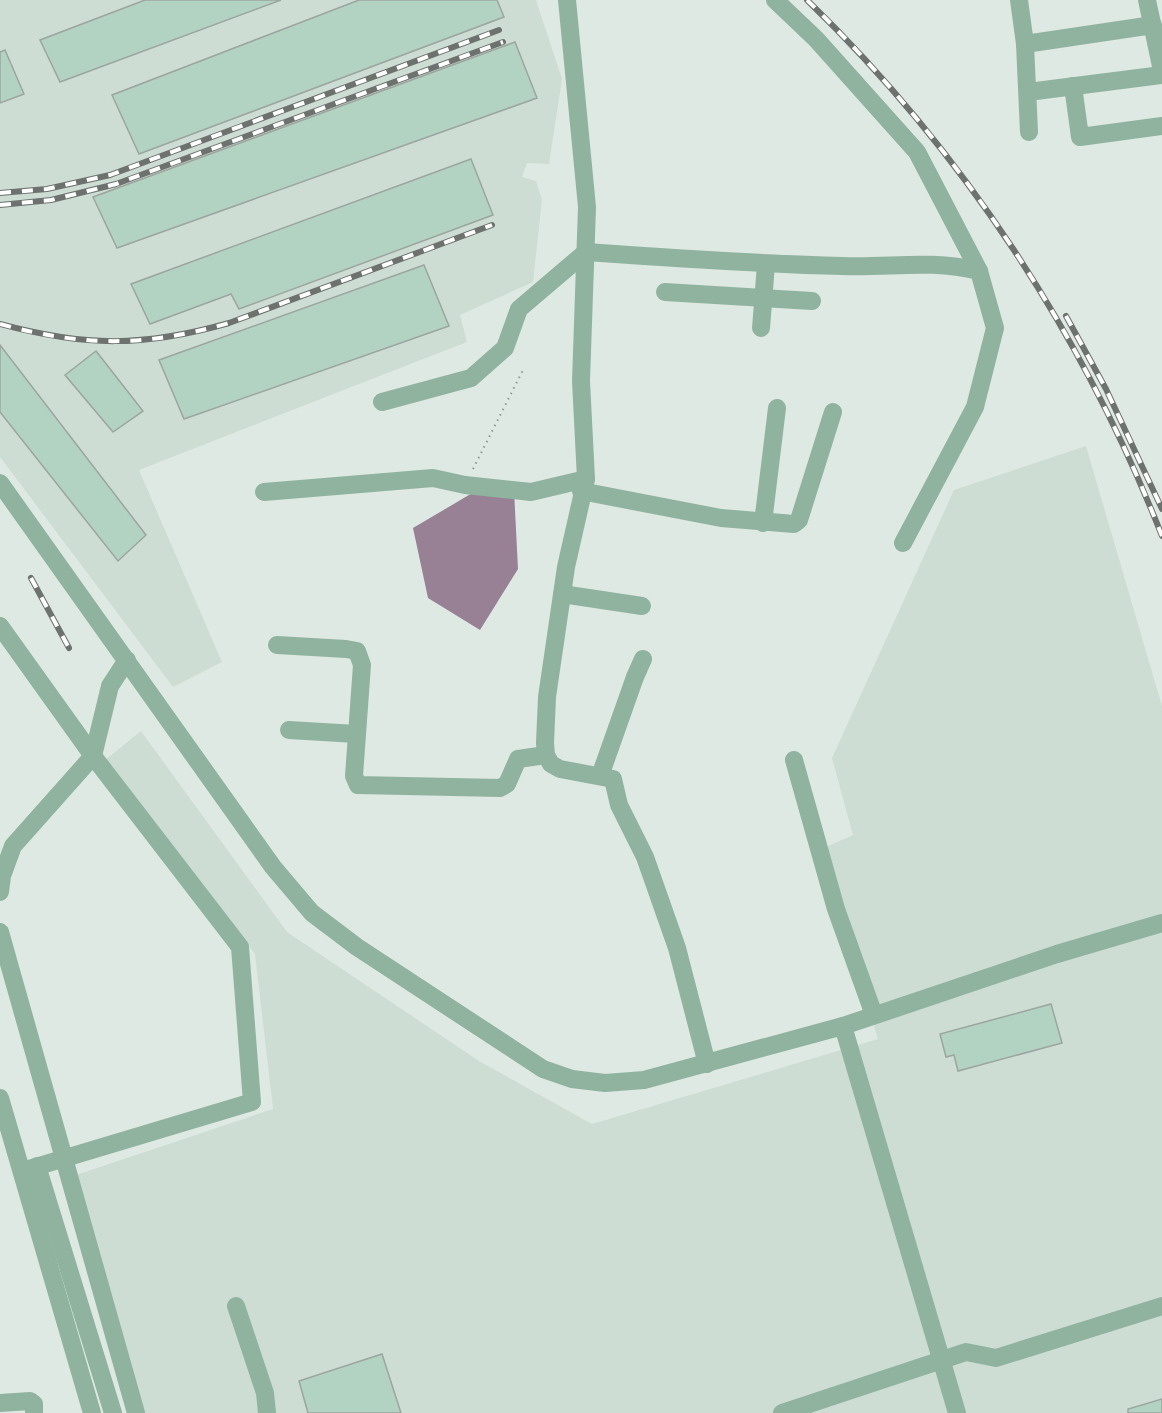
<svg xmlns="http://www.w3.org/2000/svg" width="1162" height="1413" font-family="Manrope,sans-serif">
  <rect width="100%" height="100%" fill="#dfe9e3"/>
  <g fill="#cdddd4">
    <polygon points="0,0 536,0 562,79 549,164 527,163 522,177 536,181 542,200 533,282 460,315 467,342 139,470 222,662 173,687 0,457"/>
    <polygon points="1086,446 1162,706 1162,1413 134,1413 64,1179 273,1109 255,954 105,760 141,731 287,932 479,1061 592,1124 878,1039 819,850 853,835 832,758 954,490"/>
  </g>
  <polygon fill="#988095" points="514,490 518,569 480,630 428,598 413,528 474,492"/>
  <g fill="#b2d3c1" stroke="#9ca5a0" stroke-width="1.5">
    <polygon points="145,0 281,0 60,82 40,40"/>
    <polygon points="359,0 497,0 504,17 139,154 112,95"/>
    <polygon points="515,42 537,98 117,248 93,197"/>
    <polygon points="5,50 24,94 0,103 0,52"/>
    <polygon points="471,159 493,215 239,309 231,294 150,324 131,284"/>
    <polygon points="424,265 449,326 184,419 159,360"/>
    <polygon points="0,345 146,535 118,561 0,412"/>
    <polygon points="96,351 143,411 113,432 65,375"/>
    <polygon points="1051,1004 1062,1043 958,1071 954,1055 946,1057 940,1034"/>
    <polygon points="382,1354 401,1413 308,1413 299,1381"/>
    <polygon points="1162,1399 1162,1413 1128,1413 1128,1409"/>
  </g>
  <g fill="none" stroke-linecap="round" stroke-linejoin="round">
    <polyline stroke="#909793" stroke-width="2" stroke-dasharray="1.5 4.5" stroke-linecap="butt" points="473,469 523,370"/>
    <g stroke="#90b3a0" stroke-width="18">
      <polyline points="567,0 587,207 581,381 586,479 566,567 547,697 545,743 546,755 551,764 560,769 613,779 619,805 645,857 677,948 707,1064"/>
      <polyline points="775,0 816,39 917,152 979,271 995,328 975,407 903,543"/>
      <polyline points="1019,0 1025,44 1029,132"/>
      <polyline points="1147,0 1162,71"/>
      <polyline points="1025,44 1153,25"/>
      <polyline points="1073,86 1080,137 1162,126"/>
      <polyline points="1028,92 1162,75"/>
      <polyline points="665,292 812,301"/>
      <polyline points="761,328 766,264"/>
      <path d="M382 402 471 378 505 348 519 309 586 252C671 258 757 264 842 266 891 268 929 259 979 271"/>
      <polyline points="0,483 273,867 312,913 357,947 543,1069 572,1079 605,1083 644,1080 843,1026 957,1413"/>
      <polyline points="581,491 721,518 794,524 799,520 833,412"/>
      <polyline points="264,492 433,478 465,485 531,492 586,479"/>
      <polyline points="763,523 777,408"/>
      <polyline points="562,594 642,606"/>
      <polyline points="0,626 93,756 240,947 252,1102 22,1171"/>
      <polyline points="277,645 346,649 357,651 362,665 354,776 358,785 500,788 507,784 518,759 546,755"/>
      <polyline points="289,730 356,734"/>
      <polyline points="794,760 836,909 874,1015"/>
      <polyline points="600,776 635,677 643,659"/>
      <polyline points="0,892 2,876 13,846 93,756 110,686 127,660"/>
      <polyline points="0,932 136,1413"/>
      <polyline points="843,1026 1057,954 1162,923"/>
      <polyline points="0,1098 92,1413"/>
      <polyline points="37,1166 113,1413"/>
      <polyline points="236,1306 265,1393 267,1413"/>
      <polyline points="0,1403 30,1401 34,1404 34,1413"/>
      <polyline points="782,1413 966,1352 996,1358 1162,1306"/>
    </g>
    <defs>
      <g id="rail">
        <path d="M807 0C963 151 1083 335 1162 536"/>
        <polyline points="0,193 47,189 110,175 499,30"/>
        <polyline points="0,205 51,200 116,184 503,42"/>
        <polyline points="1066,316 1106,389 1162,509"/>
        <path d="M0 324C85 347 144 347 229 323L492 225"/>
        <polyline points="31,578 69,648"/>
      </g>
    </defs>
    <use href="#rail" stroke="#6d726f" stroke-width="6"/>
    <use href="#rail" stroke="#fff" stroke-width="4" stroke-dasharray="11" stroke-linecap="butt"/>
  </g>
</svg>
